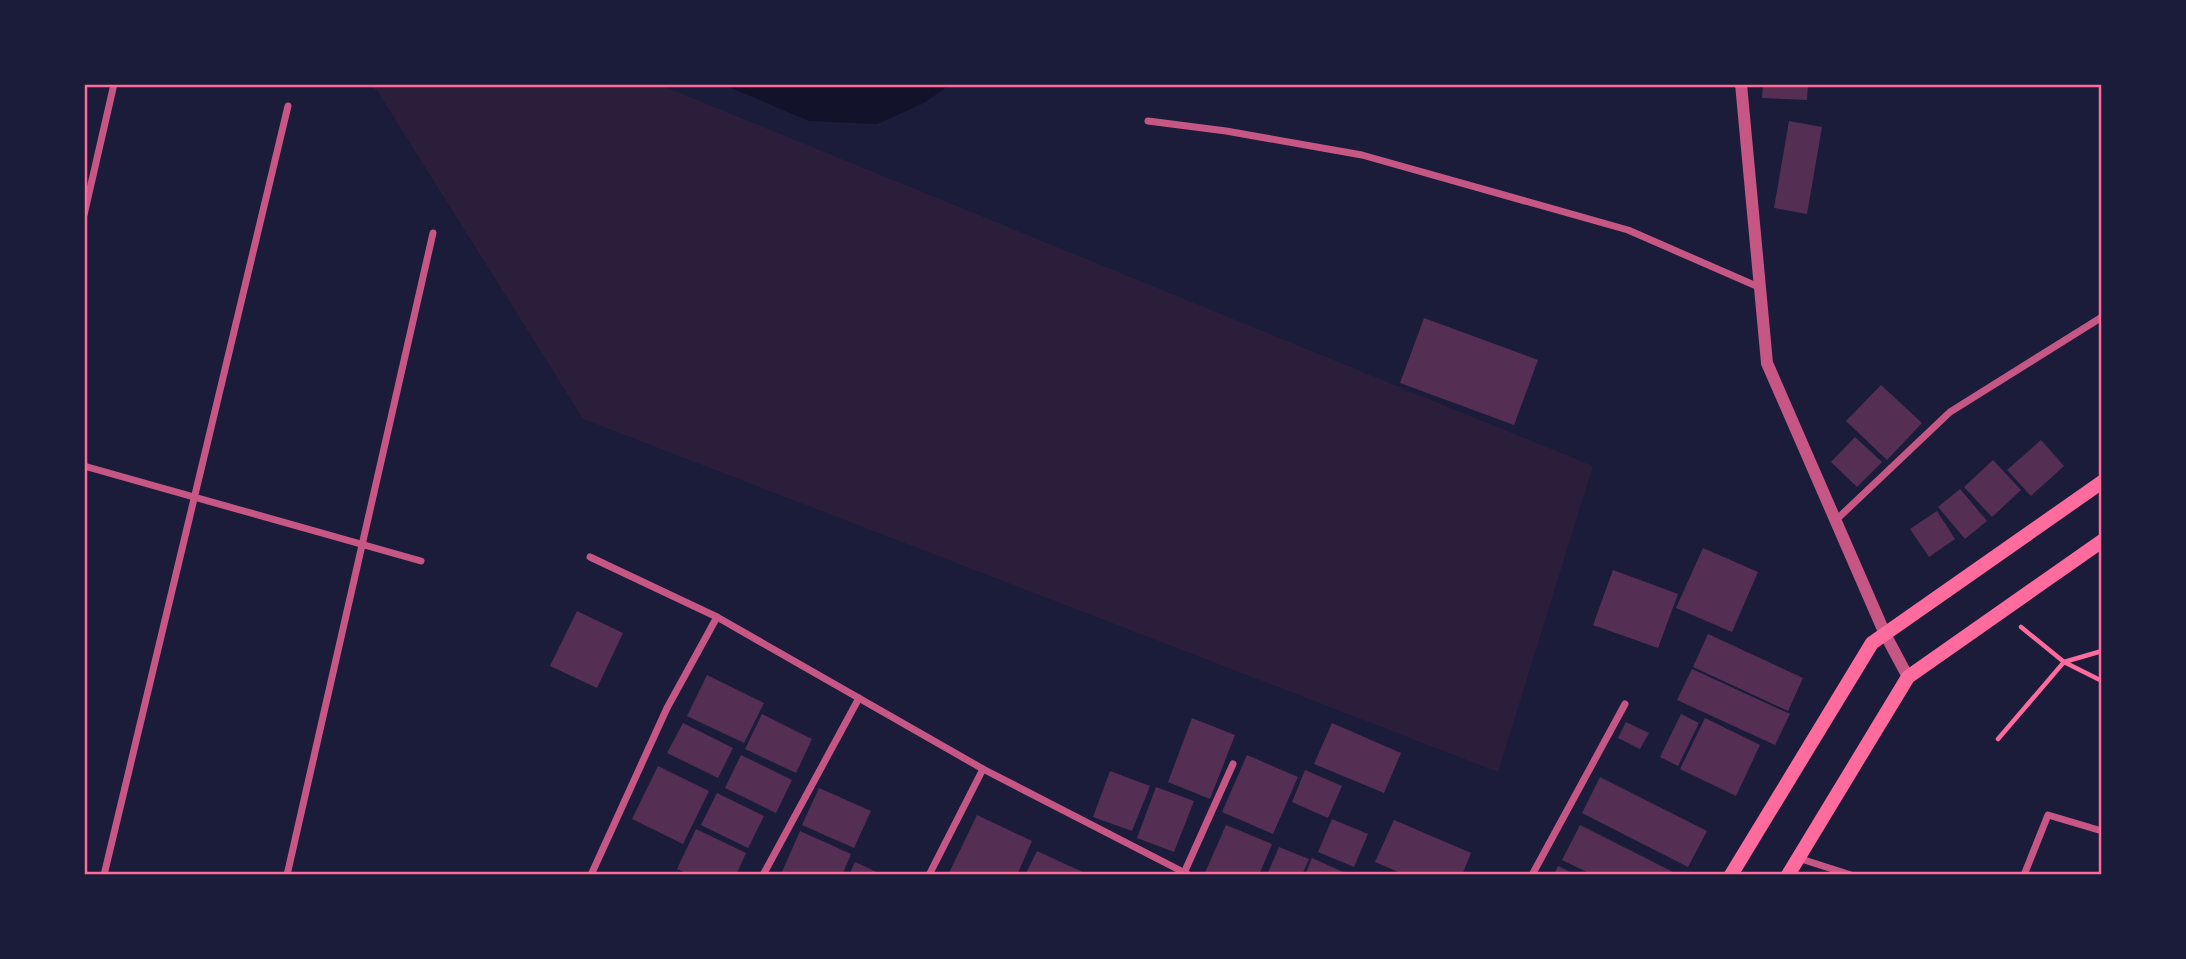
<svg xmlns="http://www.w3.org/2000/svg" width="2186" height="959" font-family="Commissioner,sans-serif">
  <rect width="100%" height="100%" fill="#1b1b3a"/>
  <polygon fill="#2a1e3b" points="368,84 658,84 1593,466 1498,772 583,419 378,92"/>
  <polygon fill="#12122b" points="722,84 951,84 924,103 877,124 809,121"/>
  <g fill="#542f53">
    <polygon points="1763,84 1808,84 1807,100 1762,98"/>
    <polygon points="1789,121 1822,127 1807,214 1774,208"/>
    <polygon points="1424,318 1538,360 1514,425 1400,383"/>
    <polygon points="1881,385 1922,423 1887,460 1846,421"/>
    <polygon points="1855,437 1882,462 1857,487 1831,462"/>
    <polygon points="2041,440 2064,466 2031,496 2007,470"/>
    <polygon points="1993,460 2021,490 1992,517 1964,487"/>
    <polygon points="1960,489 1987,521 1965,539 1938,507"/>
    <polygon points="1937,511 1955,539 1929,557 1910,529"/>
    <polygon points="1703,548 1758,572 1732,632 1676,608"/>
    <polygon points="1613,570 1678,594 1658,648 1593,625"/>
    <polygon points="577,611 623,633 597,688 550,666"/>
    <polygon points="1708,634 1803,678 1788,711 1693,667"/>
    <polygon points="1692,669 1790,714 1775,745 1677,700"/>
    <polygon points="707,675 764,703 744,743 687,716"/>
    <polygon points="762,714 812,739 796,773 745,749"/>
    <polygon points="1681,714 1699,723 1678,766 1660,757"/>
    <polygon points="1192,718 1235,735 1210,799 1168,782"/>
    <polygon points="1705,718 1760,745 1736,796 1680,769"/>
    <polygon points="1626,722 1649,733 1640,749 1618,738"/>
    <polygon points="683,723 733,748 718,778 667,753"/>
    <polygon points="1332,723 1401,753 1384,793 1314,764"/>
    <polygon points="741,755 792,780 776,813 725,788"/>
    <polygon points="1247,755 1298,777 1273,834 1222,812"/>
    <polygon points="658,766 709,791 683,844 632,819"/>
    <polygon points="1305,770 1342,786 1328,818 1292,802"/>
    <polygon points="1110,771 1150,786 1132,831 1093,817"/>
    <polygon points="1600,777 1707,831 1688,867 1582,813"/>
    <polygon points="1156,787 1194,801 1174,852 1137,838"/>
    <polygon points="819,788 871,811 854,848 802,825"/>
    <polygon points="717,793 764,816 748,848 701,825"/>
    <polygon points="977,815 1032,841 1017,875 949,873"/>
    <polygon points="1332,819 1368,834 1354,867 1318,852"/>
    <polygon points="1394,820 1471,853 1462,875 1405,875 1375,862"/>
    <polygon points="1226,825 1272,844 1259,875 1204,875"/>
    <polygon points="1580,825 1679,875 1593,875 1562,860"/>
    <polygon points="696,829 746,853 736,875 690,875 677,869"/>
    <polygon points="800,831 851,854 842,875 781,874"/>
    <polygon points="1279,847 1309,859 1302,875 1267,875"/>
    <polygon points="1037,851 1089,875 1025,875"/>
    <polygon points="1312,858 1350,875 1305,875"/>
    <polygon points="855,862 883,875 849,875"/>
    <polygon points="1558,866 1576,875 1554,875"/>
  </g>
  <g fill="none" stroke-linecap="round" stroke-linejoin="round">
    <g stroke="#ff6b9d" stroke-width="4.5">
      <polyline points="2021,627 2064,662 2102,681"/>
      <polyline points="1998,739 2064,662 2102,651"/>
    </g>
    <g stroke="#c65784" stroke-width="7">
      <polyline points="1148,121 1226,131 1362,155 1628,230 1761,288"/>
      <polyline points="84,215 114,84"/>
      <polyline points="84,466 421,561"/>
      <polyline points="1836,520 1950,412 2102,317"/>
      <polyline points="590,557 717,617 983,769 1189,875"/>
      <polyline points="1798,858 1851,875"/>
      <polyline points="1184,873 1233,764"/>
      <polyline points="104,875 288,106"/>
      <polyline points="287,875 433,233"/>
      <polyline points="591,875 667,708 717,617"/>
      <polyline points="763,875 859,698"/>
      <polyline points="929,875 983,769"/>
      <polyline points="1532,875 1625,704"/>
      <polyline points="2024,875 2048,815 2102,831"/>
    </g>
    <polyline stroke="#c65784" stroke-width="12" points="1741,84 1767,363 1885,634 1908,677"/>
    <g stroke="#ff6b9d" stroke-width="14">
      <polyline points="1731,875 1872,643 2102,482"/>
      <polyline points="1788,875 1908,677 2102,541"/>
    </g>
  </g>
  <rect width="2186" height="959" fill="none" stroke="#1b1b3a" stroke-width="172"/>
  <rect x="86" y="86" width="2014" height="787" fill="none" stroke="#ff6b9d" stroke-width="2.5"/>
</svg>
